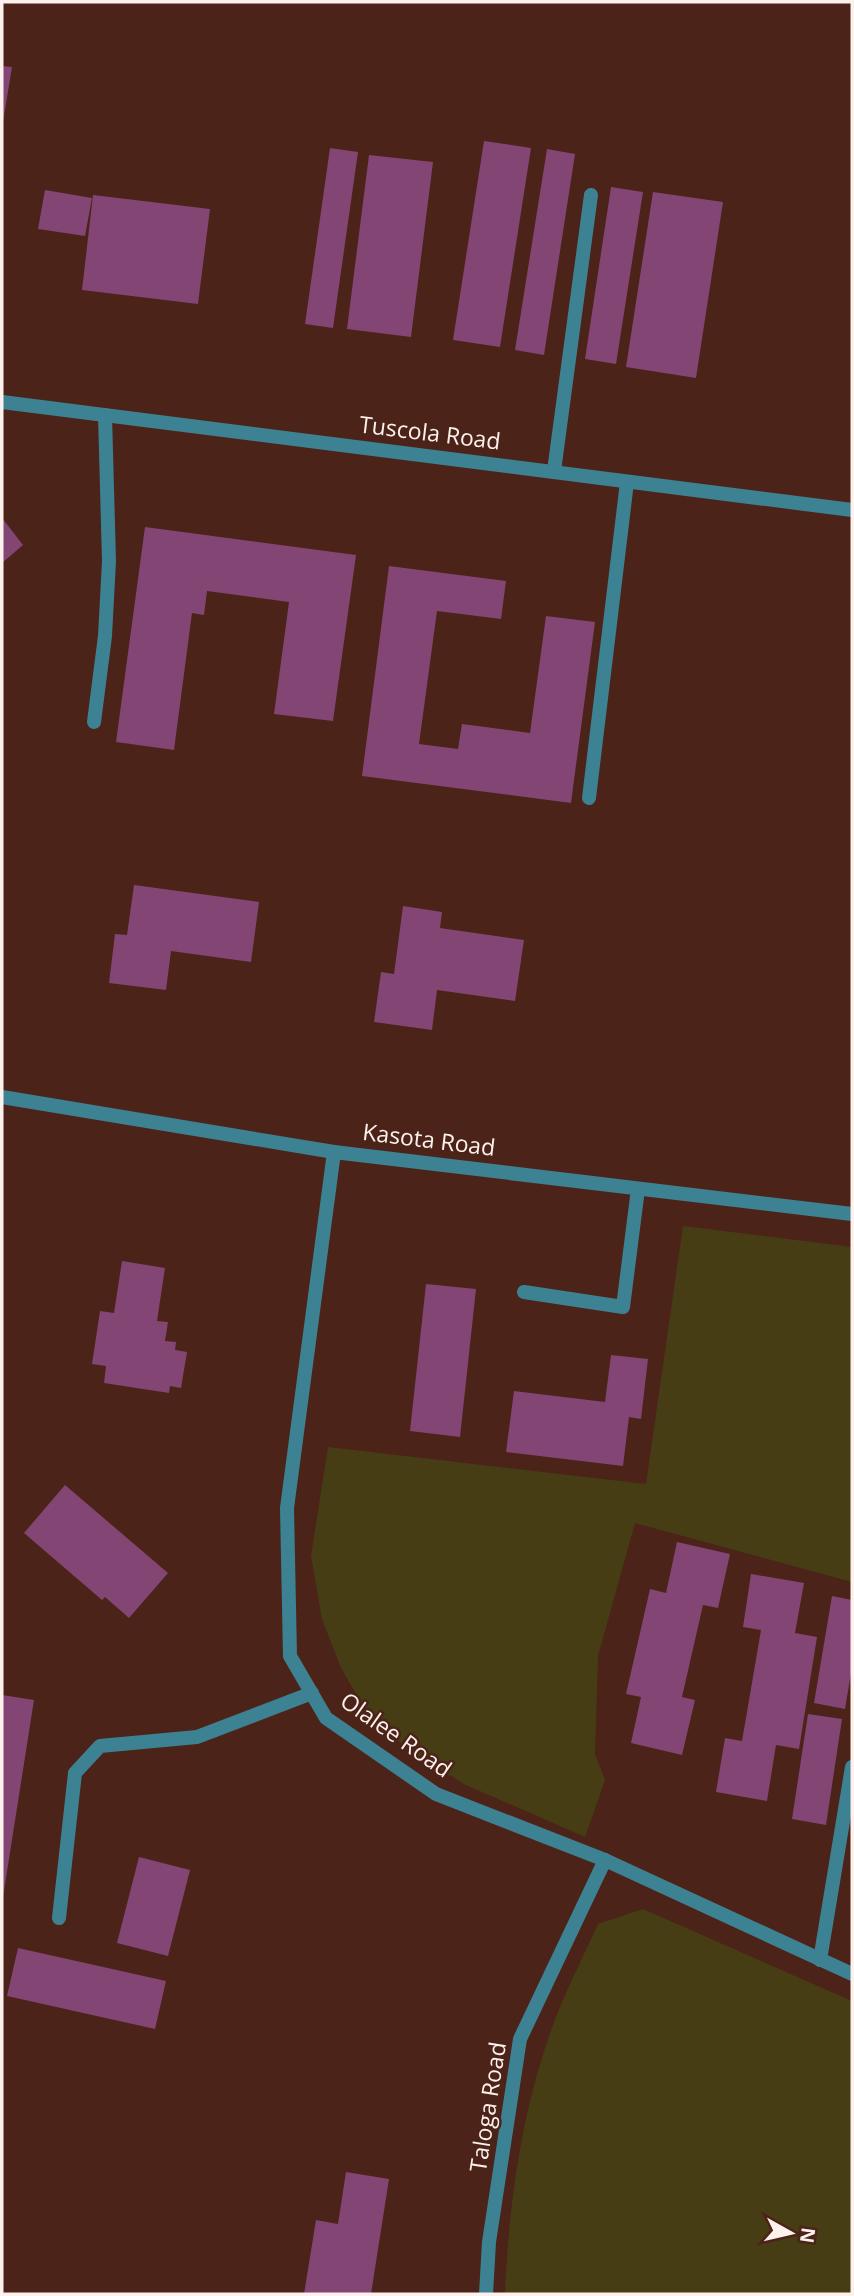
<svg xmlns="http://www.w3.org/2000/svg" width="854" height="2296" font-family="'Open Sans',sans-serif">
  <rect width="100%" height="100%" fill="#4c2318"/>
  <g fill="#463d14">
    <polygon points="683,1226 852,1247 852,1582 635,1523 598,1656 595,1754 605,1780 585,1837 466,1785 411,1752 367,1713 341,1668 322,1619 311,1556 328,1447 646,1484"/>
    <path d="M643 1909 852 2001V2294H505C509 2199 523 2101 558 2012 570 1982 585 1953 598 1924Z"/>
  </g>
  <g fill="#824574">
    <polygon points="2,66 12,67 3,122 2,121"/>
    <polygon points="484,141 531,148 500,347 453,340"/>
    <polygon points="330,148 358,152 333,328 305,324"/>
    <polygon points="547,149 575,154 544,355 515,350"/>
    <polygon points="369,155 433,162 411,337 347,329"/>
    <polygon points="611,187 643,192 616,364 585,359"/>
    <polygon points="45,190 92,198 85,236 38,229"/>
    <polygon points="653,192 723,202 696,378 626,367"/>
    <polygon points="93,195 210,209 198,304 82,290"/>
    <polygon points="2,518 23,545 2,563"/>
    <polygon points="145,527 356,555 333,721 274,714 289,602 207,591 204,615 192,613 174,750 116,742"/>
    <polygon points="389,566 506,581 501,619 437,611 419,744 458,749 462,724 530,733 546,616 595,622 571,803 362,776"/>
    <polygon points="134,885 259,902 251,962 171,951 166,990 109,983 115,934 127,935"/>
    <polygon points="403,906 442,912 440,928 524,940 515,1001 437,990 432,1030 374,1022 381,972 394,974"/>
    <polygon points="122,1261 165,1268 157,1321 168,1322 165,1341 176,1342 175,1350 187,1352 181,1388 170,1386 169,1393 104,1383 106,1366 92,1364 100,1311 114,1313"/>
    <polygon points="426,1284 476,1289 460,1437 410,1431"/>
    <polygon points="611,1355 648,1359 641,1419 629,1417 623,1466 506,1452 514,1391 605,1402"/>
    <polygon points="65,1485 168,1573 129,1618 105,1597 102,1600 24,1533"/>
    <polygon points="677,1542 730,1554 718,1608 703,1605 682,1697 695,1700 682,1755 631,1743 641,1697 626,1694 650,1589 666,1593"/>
    <polygon points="751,1574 804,1583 795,1633 817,1637 799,1749 776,1745 767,1801 716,1792 725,1738 742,1741 761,1630 743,1627"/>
    <polygon points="832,1596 852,1600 852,1667 845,1709 814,1703"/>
    <polygon points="2,1695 34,1700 3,1897 2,1897"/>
    <polygon points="808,1714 842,1719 826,1825 792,1819"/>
    <polygon points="139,1857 190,1870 168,1956 117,1943"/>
    <polygon points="18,1948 166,1981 155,2029 7,1996"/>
    <polygon points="346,2172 389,2179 371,2294 304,2294 316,2220 338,2224"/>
  </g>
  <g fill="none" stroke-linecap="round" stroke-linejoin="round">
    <g stroke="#3d8293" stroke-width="14">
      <polyline points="554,471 591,195"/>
      <polyline points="94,722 105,636 109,561 105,415"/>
      <polyline points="589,798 627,482"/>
      <polyline points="524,1292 623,1307 638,1189"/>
      <polyline points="59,1918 75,1773 100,1746 197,1737 312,1693"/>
      <polyline points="820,1960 852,1767"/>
    </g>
    <g stroke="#3d8293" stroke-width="14">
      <polyline points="334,1152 287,1508 290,1656 326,1718 436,1794 605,1860 852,1974"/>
      <polyline points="486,2294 489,2242 520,2039 605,1860"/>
    </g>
    <g stroke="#3d8293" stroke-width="14">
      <polyline points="2,402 852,510"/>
      <polyline points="2,1097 334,1152 852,1214"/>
    </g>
  </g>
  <g text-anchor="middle" stroke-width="5" stroke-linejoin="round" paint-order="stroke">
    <g font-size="23" fill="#fcf1ed" stroke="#4c2318">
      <text transform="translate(430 433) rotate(7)" y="8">Tuscola Road</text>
      <text transform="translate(429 1140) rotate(7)" y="8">Kasota Road</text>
      <text transform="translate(396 1735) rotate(35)" y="8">Olalee Road</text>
      <text transform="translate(488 2107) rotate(-81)" y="8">Taloga Road</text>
    </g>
  </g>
  <rect width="854" height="2296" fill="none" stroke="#fcf1ed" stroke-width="7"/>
  <g transform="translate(791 2233) rotate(98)" stroke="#4c2318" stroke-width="5" paint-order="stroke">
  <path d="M0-5L12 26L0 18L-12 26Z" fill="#fcf1ed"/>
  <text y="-10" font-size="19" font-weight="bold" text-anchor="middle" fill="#fcf1ed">N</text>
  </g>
</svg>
